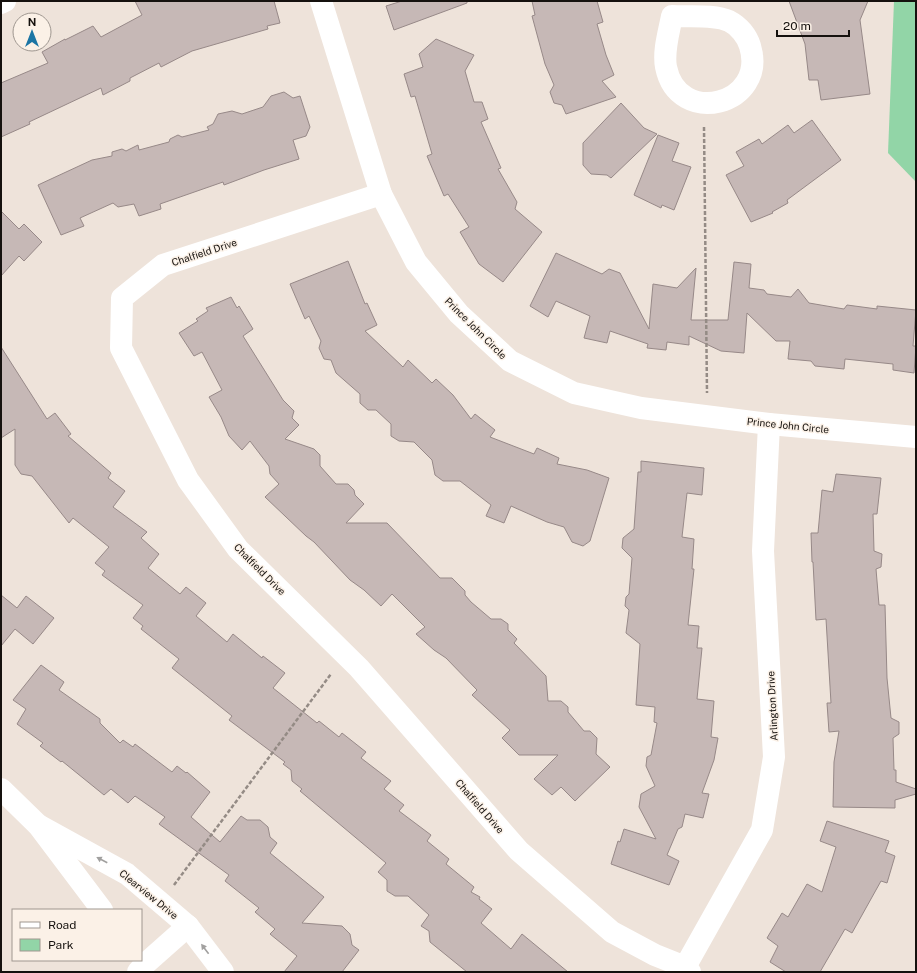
<svg xmlns="http://www.w3.org/2000/svg" width="917" height="973" font-family="'Public Sans',sans-serif">
  <rect width="100%" height="100%" fill="#eee3da"/>
  <polygon fill="#92d5a7" points="894,1 916,1 916,182 888,153"/>
  <g fill="#c6b8b6" stroke="#978988">
    <polygon points="135,1 274,1 280,23 267,26 268,29 192,51 161,67 159,63 130,78 130,81 103,95 101,88 29,122 30,124 1,137 1,83 48,63 42,52 65,39 65,40 93,26 101,37 142,15"/>
    <polygon points="402,1 467,1 467,3 394,30 386,6"/>
    <polygon points="532,1 597,1 603,22 597,24 606,55 614,75 602,81 616,97 566,114 562,105 554,103 550,92 554,85 545,64 532,16 535,15"/>
    <polygon points="789,1 868,1 860,20 870,94 821,100 818,80 809,80 805,44"/>
    <polygon points="436,39 474,55 465,71 474,102 482,102 488,119 481,122 501,168 498,169 517,202 515,209 542,232 503,282 479,264 460,232 469,227 448,194 444,196 427,156 432,154 415,96 411,97 404,74 423,67 419,54"/>
    <polygon points="284,92 293,98 300,96 310,127 306,136 293,140 299,159 264,170 224,185 223,182 160,204 161,209 139,216 134,204 118,207 113,203 80,218 84,226 61,235 38,185 92,160 112,156 112,152 122,149 126,151 138,145 139,150 169,142 170,139 178,135 182,137 209,130 207,127 213,124 218,114 232,111 242,114 263,107 271,96"/>
    <polygon points="621,103 644,128 657,134 611,178 607,175 591,174 583,165 583,143"/>
    <polygon points="812,120 841,160 787,200 788,203 772,212 773,213 751,222 726,175 744,166 736,152 759,139 762,144 788,125 794,133"/>
    <polygon points="658,135 679,143 672,161 691,167 674,210 662,205 661,208 634,195"/>
    <polygon points="1,211 19,229 24,224 42,242 24,261 19,256 1,276"/>
    <polygon points="556,253 602,274 609,269 620,273 649,329 653,284 677,288 696,268 691,320 728,320 734,262 751,264 749,288 764,290 767,294 791,297 798,289 809,303 844,309 847,305 877,309 877,306 916,310 913,346 916,346 914,373 893,370 893,364 845,359 844,369 815,366 811,361 788,359 790,341 776,341 747,313 744,353 721,351 689,336 689,345 667,342 666,350 647,348 648,344 610,331 607,343 584,338 590,316 556,301 548,317 530,306"/>
    <polygon points="348,261 365,304 367,303 377,325 365,331 403,367 408,360 432,383 436,379 453,395 471,419 475,414 495,430 490,437 534,454 537,448 559,458 557,464 587,470 609,478 590,541 583,546 572,542 564,527 547,522 511,506 504,523 486,516 491,505 460,481 443,481 435,475 432,460 414,442 399,441 391,436 391,424 376,410 368,410 360,403 360,394 336,373 331,360 324,359 319,348 321,341 309,316 305,319 290,284"/>
    <polygon points="231,297 237,308 239,306 253,329 243,336 283,400 294,411 292,418 299,425 285,439 314,449 320,455 320,466 336,484 348,484 354,490 355,495 364,504 346,523 387,523 440,578 452,578 465,591 465,595 471,602 491,619 501,619 508,624 508,630 517,639 514,643 546,676 548,701 561,701 568,707 568,712 584,731 590,731 597,738 596,754 610,767 575,801 561,787 552,795 534,779 558,755 519,755 502,738 510,730 472,695 477,690 446,658 434,650 416,634 425,627 392,594 381,606 364,590 350,580 314,542 306,536 265,497 279,484 270,474 269,466 250,441 242,450 229,436 221,417 209,397 222,390 202,352 194,356 179,333 198,321 196,319 208,311 206,308"/>
    <polygon points="1,347 47,419 55,413 71,434 68,436 111,473 108,478 125,491 113,507 147,532 141,538 159,554 148,568 180,594 186,587 206,603 196,616 227,642 233,634 262,658 263,656 285,673 273,688 317,723 319,721 339,737 342,733 366,752 361,758 391,781 384,789 404,805 399,811 431,835 427,841 449,859 446,864 474,887 471,892 480,897 479,899 492,909 481,923 511,949 522,934 568,972 467,972 430,942 429,931 421,926 429,915 408,896 395,896 387,891 387,880 378,872 386,863 300,791 302,789 292,781 291,770 283,764 285,762 229,720 232,716 172,668 179,659 141,629 143,626 133,618 143,605 102,575 105,571 95,563 109,547 73,518 69,523 32,476 21,474 15,465 15,429 1,438"/>
    <polygon points="641,461 704,468 702,495 687,493 682,537 694,539 692,569 694,569 688,625 699,626 697,648 702,648 697,699 714,701 711,737 718,738 714,760 702,793 709,794 703,818 685,814 682,827 678,829 667,855 679,861 669,885 611,864 618,841 620,842 624,829 656,839 639,807 641,794 655,786 646,766 647,757 651,755 657,723 654,722 655,707 636,705 640,644 626,633 629,610 625,606 626,597 629,594 632,558 622,548 623,538 634,529 638,472 641,472"/>
    <polygon points="836,474 881,478 877,514 873,514 874,551 882,554 881,567 876,569 879,605 885,605 887,678 891,718 899,722 899,734 893,738 894,770 896,770 896,782 916,789 916,794 895,800 895,808 833,807 834,762 839,731 829,732 827,703 831,703 826,619 816,620 813,562 812,562 811,533 818,533 822,490 833,492"/>
    <polygon points="1,595 17,608 26,596 54,618 33,644 15,629 1,646"/>
    <polygon points="41,665 64,682 59,690 100,719 100,723 120,743 123,740 133,747 135,744 172,772 177,766 186,773 187,772 210,792 191,817 220,842 241,816 247,820 260,820 268,827 270,837 277,843 270,853 324,897 302,923 342,926 350,934 352,945 359,950 342,972 284,972 297,956 270,934 275,929 255,912 259,908 225,881 229,875 159,824 165,817 135,796 128,803 111,789 104,795 62,761 61,762 40,746 43,743 17,724 26,709 13,700"/>
    <polygon points="827,821 889,841 885,852 895,856 887,883 881,881 852,933 845,929 820,972 786,972 770,962 778,946 767,938 782,913 788,917 807,884 822,892 836,847 820,841"/>
  </g>
  <g fill="none" stroke-linecap="round" stroke-linejoin="round">
    <g stroke="#948b85" stroke-width="2.5" stroke-dasharray="4 2" stroke-linecap="butt">
      <polyline points="704,127 707,393"/>
      <polyline points="174,885 331,674"/>
    </g>
    <g stroke="#fff" stroke-width="22">
      <polyline points="321,1 381,194 416,262 459,314 510,361 574,393 641,408 769,424 916,437"/>
      <polyline points="1,3 5,1"/>
      <path d="M672 16C689 17 714 14 729 21 739 26 747 36 750 46 768 105 678 128 666 67 663 51 669 32 672 16Z"/>
      <polyline points="381,194 163,265 122,298 121,348 188,480 238,549 359,668 519,851 612,932 655,955 685,967 690,972"/>
      <polyline points="1,789 38,825 102,910"/>
      <polyline points="38,825 127,874 188,926 223,972"/>
      <polyline points="685,967 762,830 774,757 763,551 769,424"/>
      <polyline points="138,972 144,965 188,926"/>
    </g>
  </g>
  <defs><path id="oneway-solid" d="M-6-.8H1V-3.2L6.5 0L1 3.2V.8H-6Z"/></defs>
  <g fill="#a1a09f">
    <use href="#oneway-solid" transform="translate(102 860) rotate(-152)"/>
    <use href="#oneway-solid" transform="translate(205 949) rotate(-127)"/>
  </g>
  <g text-anchor="middle" stroke-width="3" stroke-linejoin="round" paint-order="stroke">
    <g font-size="10" fill="#15110e" stroke="#fbf1e7">
      <text transform="translate(204 252) rotate(-18)" y="4">Chalfield Drive</text>
      <text transform="translate(476 328) rotate(45)" y="4">Prince John Circle</text>
      <text transform="translate(788 425) rotate(6)" y="4">Prince John Circle</text>
      <text transform="translate(260 569) rotate(45)" y="4">Chalfield Drive</text>
      <text transform="translate(772 706) rotate(-93)" y="4">Arlington Drive</text>
      <text transform="translate(480 806) rotate(49)" y="4">Chalfield Drive</text>
      <text transform="translate(149 894) rotate(39)" y="4">Clearview Drive</text>
    </g>
  </g>
  <rect width="917" height="973" fill="none" stroke="#15110e" stroke-width="4"/>
  <rect x="12" y="909" width="130" height="52" fill="#fbf1e7" stroke="#9f9790"/>
  <rect x="20" y="922" width="20" height="6" fill="#ffffff" stroke="#9f9790"/>
  <text x="48" y="929" font-size="12" fill="#15110e">Road</text>
  <rect x="20" y="939" width="20" height="12" fill="#92d5a7" stroke="#9f9790"/>
  <text x="48" y="949" font-size="12" fill="#15110e">Park</text>
  <g transform="translate(32 32)"><circle r="19" fill="#fbf1e7" stroke="#9f9790"/>
  <path d="M0-3L7 15L0 10L-7 15Z" fill="#1b75a4"/>
  <text y="-6" font-size="11" font-weight="bold" text-anchor="middle" fill="#15110e">N</text>
  </g>
  <path d="M777 30v6h72v-6" fill="none" stroke="#15110e" stroke-width="2"/>
  <text x="783" y="30" font-size="12" fill="#15110e" stroke="#fbf1e7" stroke-width="3" paint-order="stroke">20 m</text>
</svg>
